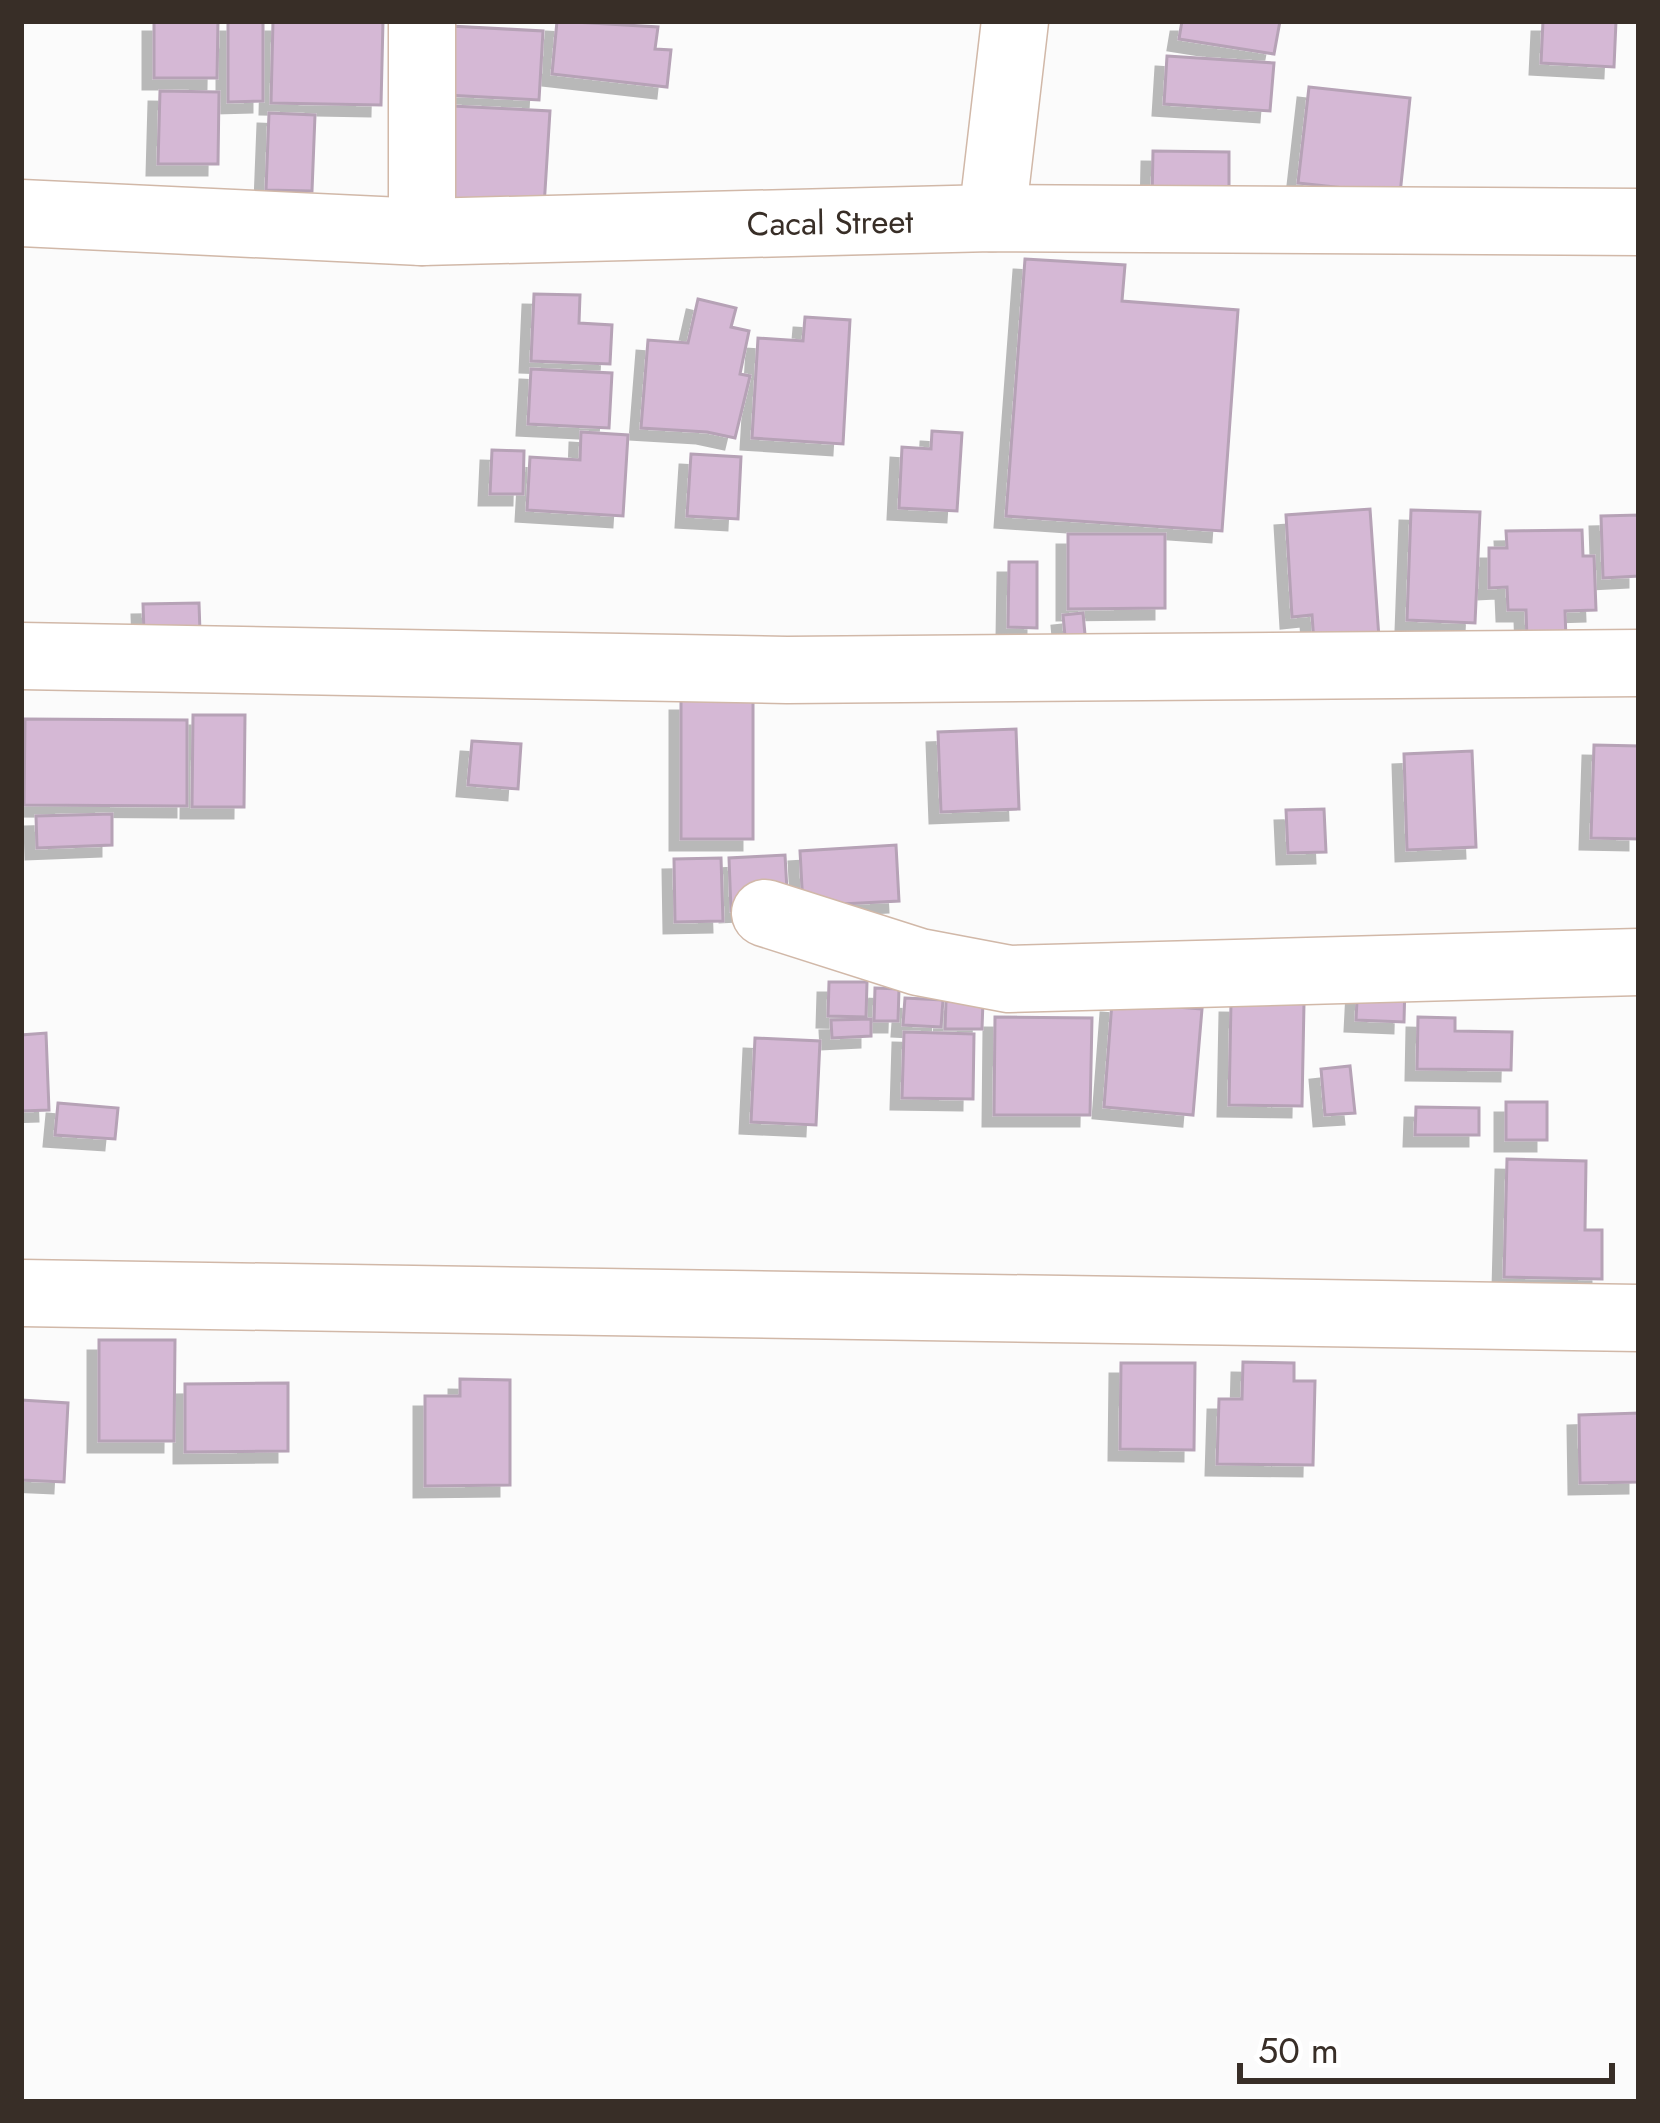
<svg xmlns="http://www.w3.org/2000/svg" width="1660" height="2123" font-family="Jost,sans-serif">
  <defs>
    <filter id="shadow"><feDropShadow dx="-11" dy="11" stdDeviation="0" flood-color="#0004"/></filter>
  </defs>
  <rect width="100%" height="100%" fill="#fbfbfb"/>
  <g fill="#d5b8d5" stroke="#b6a2b6" stroke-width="3" filter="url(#shadow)">
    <polygon points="154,21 218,21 217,78 154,78"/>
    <polygon points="228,21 263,21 263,101 228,102"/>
    <polygon points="273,21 383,21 381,105 271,103"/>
    <polygon points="557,21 658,27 655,49 671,50 667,87 552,74"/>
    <polygon points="1182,21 1280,21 1274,54 1179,39"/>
    <polygon points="1543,21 1616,21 1614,67 1541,63"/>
    <polygon points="431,25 543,31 539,100 427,94"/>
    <polygon points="1167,56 1274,63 1270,111 1164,104"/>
    <polygon points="1309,87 1410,98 1400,194 1298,183"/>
    <polygon points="160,91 219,92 218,164 158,164"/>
    <polygon points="432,105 550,111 544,207 426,201"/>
    <polygon points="269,113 315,115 312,191 266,190"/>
    <polygon points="1153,151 1229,152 1229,201 1152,200"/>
    <polygon points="1025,259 1125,265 1122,301 1238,310 1222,531 1006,516"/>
    <polygon points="534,294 580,295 579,323 612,325 610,364 531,361"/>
    <polygon points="698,299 736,308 731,327 749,331 740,374 750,376 735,438 707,432 641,428 648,340 688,343"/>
    <polygon points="805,317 850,320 843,444 752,438 758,338 803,341"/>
    <polygon points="531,369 612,373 609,428 528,424"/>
    <polygon points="932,431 962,433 957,511 899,508 902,447 931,449"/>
    <polygon points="581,432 628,435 623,516 527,510 530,457 580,460"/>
    <polygon points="492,450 524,451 523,494 490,494"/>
    <polygon points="691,454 741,457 738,519 687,516"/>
    <polygon points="1370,509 1379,638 1314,643 1312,615 1292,617 1286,515"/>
    <polygon points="1411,510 1480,512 1475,623 1407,620"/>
    <polygon points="1639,515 1639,576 1603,578 1601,516"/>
    <polygon points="1582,530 1583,556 1594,556 1596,610 1565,611 1566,639 1527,640 1526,610 1508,610 1507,587 1489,588 1489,548 1507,548 1506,531"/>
    <polygon points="1068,534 1165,534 1165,608 1068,609"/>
    <polygon points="1009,562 1037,562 1037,628 1008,627"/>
    <polygon points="199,603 200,632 144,633 143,604"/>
    <polygon points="1083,613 1086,645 1066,647 1063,615"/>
    <rect x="681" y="700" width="72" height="139"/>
    <polygon points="193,715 245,715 244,807 192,807"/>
    <polygon points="25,719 187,720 187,806 24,805"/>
    <polygon points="1016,729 1019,809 941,812 938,732"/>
    <polygon points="472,741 521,744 518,789 468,785"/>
    <polygon points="1594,745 1639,746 1639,839 1591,838"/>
    <polygon points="1472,751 1476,847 1407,850 1404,754"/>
    <polygon points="1324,809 1326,852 1288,853 1286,810"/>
    <polygon points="112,814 112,845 37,848 36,816"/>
    <polygon points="896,845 899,901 803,906 800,851"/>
    <polygon points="785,855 788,908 731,911 729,858"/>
    <polygon points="721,858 723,921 675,922 674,859"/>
    <polygon points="1358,981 1405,983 1404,1022 1356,1020"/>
    <polygon points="829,982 867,982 866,1017 828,1016"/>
    <polygon points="875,988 899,989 898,1021 874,1021"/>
    <polygon points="905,998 943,1000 941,1027 903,1025"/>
    <polygon points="946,1001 983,1001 982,1029 945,1029"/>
    <polygon points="1112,1002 1202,1009 1193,1115 1104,1107"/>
    <polygon points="1231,1002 1304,1003 1302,1106 1229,1105"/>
    <polygon points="995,1017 1092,1018 1090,1115 994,1115"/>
    <polygon points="1418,1017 1455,1018 1455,1031 1512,1032 1511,1070 1417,1069"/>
    <polygon points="871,1019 871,1036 832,1038 831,1020"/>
    <polygon points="904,1032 974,1034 973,1099 902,1098"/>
    <polygon points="46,1033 49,1110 21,1111 21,1035"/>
    <polygon points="755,1038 820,1041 816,1125 751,1122"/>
    <polygon points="1350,1066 1355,1113 1325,1115 1321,1069"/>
    <rect x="1506" y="1102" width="41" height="38"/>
    <polygon points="58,1103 118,1108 115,1139 55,1135"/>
    <polygon points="1416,1107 1479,1108 1479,1135 1415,1135"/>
    <polygon points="1507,1159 1586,1161 1585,1230 1602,1230 1602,1279 1504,1277"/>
    <polygon points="99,1340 175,1340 174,1441 99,1441"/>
    <polygon points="1243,1362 1294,1363 1294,1381 1315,1381 1313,1465 1217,1464 1219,1399 1242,1399"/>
    <polygon points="1121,1363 1195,1363 1194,1450 1120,1449"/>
    <polygon points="460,1379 510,1380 510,1485 425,1486 425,1396 460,1396"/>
    <polygon points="288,1383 288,1451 185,1452 185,1384"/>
    <polygon points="21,1400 68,1403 64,1482 21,1480"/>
    <polygon points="1639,1413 1639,1482 1580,1483 1579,1415"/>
  </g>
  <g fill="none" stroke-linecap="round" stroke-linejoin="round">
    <defs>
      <g id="minor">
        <polyline points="21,213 422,232 992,218 1639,222"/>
        <polyline points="992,218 1015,21"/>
        <polyline points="422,232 422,21"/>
        <polyline points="21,656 787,670 1639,663"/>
        <polyline points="765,913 919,962 1009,979 1639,962"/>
        <polyline points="21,1293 1639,1318"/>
      </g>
    </defs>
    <use href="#minor" stroke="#d1b8a8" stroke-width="69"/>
    <use href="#minor" stroke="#fff" stroke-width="66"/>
  </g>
  <g text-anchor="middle" stroke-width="12" stroke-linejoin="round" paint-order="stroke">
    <g font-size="33" fill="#382e27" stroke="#fff">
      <text transform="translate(830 222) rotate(-1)" y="12">Cacal Street</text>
    </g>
  </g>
  <rect width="1660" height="2123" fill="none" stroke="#382e27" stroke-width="48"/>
  <path d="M1240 2063v18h372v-18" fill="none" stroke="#382e27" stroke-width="6"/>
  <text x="1258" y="2063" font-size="36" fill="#382e27" stroke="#ffffff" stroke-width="9" paint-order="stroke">50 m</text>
</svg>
